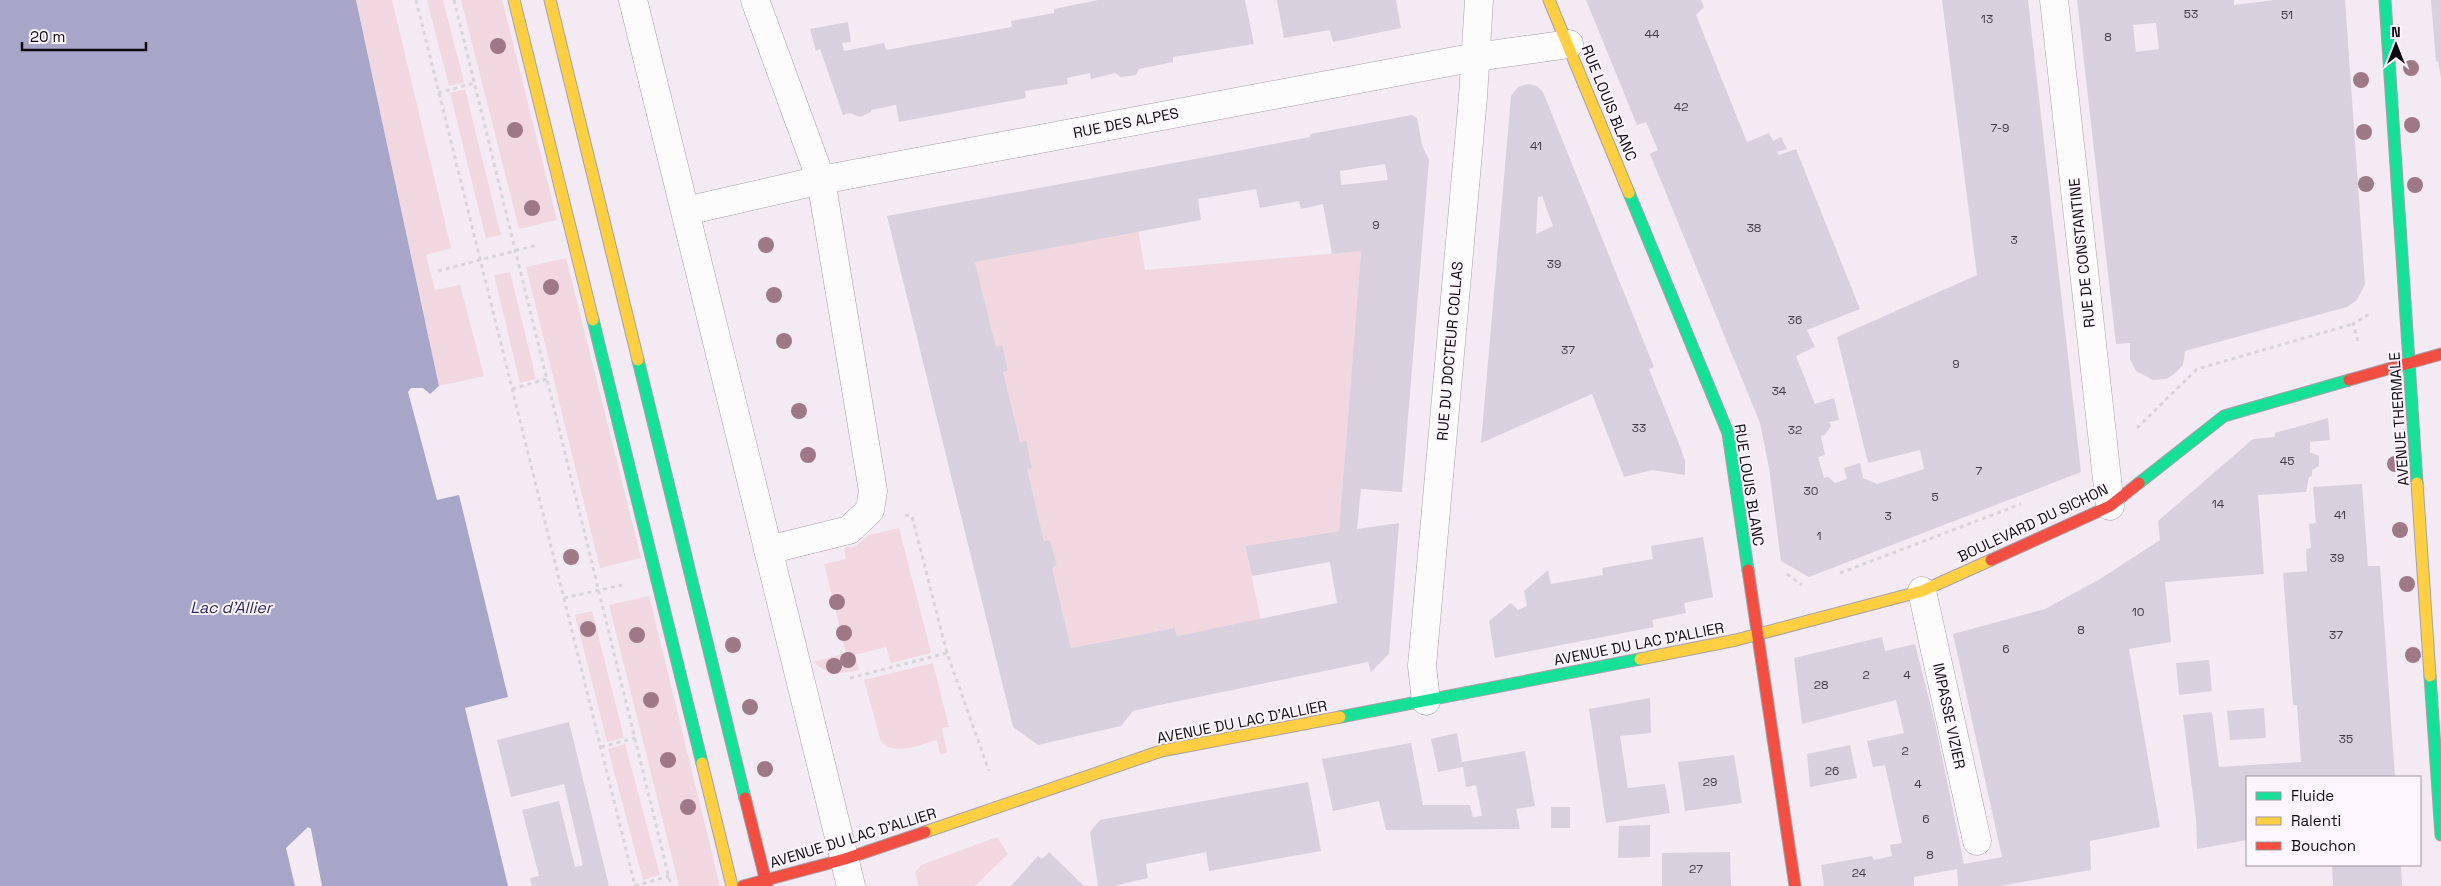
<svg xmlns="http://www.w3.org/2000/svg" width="2441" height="886" font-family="'Space Grotesk',sans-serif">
  <rect width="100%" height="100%" fill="#f4eaf4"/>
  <g fill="#f1d7e0">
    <polygon points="356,0 392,0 451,248 426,255 435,290 460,285 484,376 439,386"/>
    <polygon points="427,0 443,0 464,82 449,86"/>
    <polygon points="461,0 502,0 557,220 519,229"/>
    <polygon points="465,89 501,235 486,238 450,93"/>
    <polygon points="1138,231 1145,270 1361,251 1339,531 1245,546 1261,620 1177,636 1175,628 1071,648 1052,568 1057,565 1050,540 1044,541 1027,469 1032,468 1020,442 1003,372 1008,369 1002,346 996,347 975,262"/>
    <polygon points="566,258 641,558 600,568 526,267"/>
    <polygon points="510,272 536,379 520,383 494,275"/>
    <path d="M899 528 931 653 891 663 886 647 855 655 859 670C841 674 828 675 813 662L846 653 824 564 846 559 844 548 856 546 869 535Z"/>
    <polygon points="649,596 720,886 679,886 609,605"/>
    <polygon points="592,611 624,738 607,742 575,615"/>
    <path d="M933 663 949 727 942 728 947 753 940 754 937 740C920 745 894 756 881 742L864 680Z"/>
    <polygon points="625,744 660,875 643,880 608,749"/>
    <polygon points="997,837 1008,854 975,886 919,886 915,872 921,865"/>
  </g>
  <polygon fill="#a8a6c8" points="0,0 356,0 439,386 430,394 423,388 411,388 408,392 437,500 459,495 508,697 465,708 508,886 322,886 311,829 308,827 286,848 295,886 0,886"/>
  <g fill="#d8d0dd" fill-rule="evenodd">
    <polygon points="1098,0 1245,0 1254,44 1173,57 1173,62 1139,69 1136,75 1121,77 1115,73 1091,79 1090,73 1067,78 1068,84 1025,91 1026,98 899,122 896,105 871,110 871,112 860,117 850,113 843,115 820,49 816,51 810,29 848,22 851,42 842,43 844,51 884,43 886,50 1012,27 1011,21 1054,13 1054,9"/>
    <polygon points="1277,0 1396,0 1401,28 1333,42 1330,30 1284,38"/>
    <polygon points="1586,0 1701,0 1704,7 1696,15 1747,142 1769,133 1773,141 1781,137 1787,149 1777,152 1779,155 1796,149 1860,309 1807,330 1815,347 1796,356 1815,404 1834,398 1839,420 1829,422 1831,426 1825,435 1821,436 1825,455 1818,457 1824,478 1828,477 1835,483 1847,479 1844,468 1860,463 1863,478 1877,484 1924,469 1920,450 1868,463 1837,337 1977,275 1942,0 2028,0 2081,472 1809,577 1781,561 1769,468 1760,423 1650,154 1658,150 1646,122 1637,125"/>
    <path d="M2077 0H2234V5L2274 0H2345L2365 284 2357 300 2347 307 2185 351 2183 365 2173 375 2166 379 2153 380 2136 371 2130 359V343L2116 344ZM2156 23 2159 49 2136 52 2133 25Z"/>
    <polygon points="2431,0 2441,0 2441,78 2438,61 2436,62"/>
    <path d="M1528 84 1537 86 1543 92 1654 367 1649 369 1681 449 1685 461V475L1652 470 1624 477 1592 394 1481 443 1511 96 1518 87ZM1542 196 1553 226 1536 234 1538 197Z"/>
    <path d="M1412 115 1417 118 1422 145 1429 160 1402 492 1361 489 1357 529 1399 523 1389 654 1371 672 1368 662 1150 707 1133 711 1121 726 1038 745 1013 727 887 216 1190 160 1310 137V134ZM1385 164 1388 180 1341 185 1340 171ZM1256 189 1260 208 1299 201 1301 209 1323 204 1332 254 1361 251 1339 531 1245 546 1252 576 1330 562 1337 603 1177 636 1175 628 1071 648 1052 568 1057 565 1050 540 1044 541 1027 469 1032 468 1026 441 1020 442 1003 372 1008 370 1002 345 996 347 975 262 1201 220 1198 199Z"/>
    <polygon points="2328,418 2330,440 2310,442 2310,452 2319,456 2319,466 2312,470 2312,476 2309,477 2306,492 2258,495 2264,574 2165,582 2171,642 2129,649 2160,827 2090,841 2091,870 2000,886 1958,886 1957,869 1914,877 1914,886 1824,886 1821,865 1872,856 1874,860 1892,856 1890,845 1902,843 1885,765 1873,767 1867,741 1904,733 1896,700 1802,724 1794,658 1882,637 1885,651 1915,644 1935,723 1964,864 2002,857 1953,634 2045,609 2100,579 2160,540 2158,521 2253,439 2275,437 2275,433"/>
    <polygon points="2362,484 2368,566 2380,566 2395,777 2247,777 2247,840 2197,849 2196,820 2183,715 2212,712 2219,767 2301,762 2297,705 2293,705 2283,573 2307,571 2306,549 2311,548 2309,524 2316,523 2313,487"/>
    <polygon points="1703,537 1713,597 1684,603 1686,613 1652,620 1654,627 1495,658 1489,621 1511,603 1518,610 1527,606 1524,591 1548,570 1551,584 1603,575 1602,568 1653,559 1651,546"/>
    <polygon points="2209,660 2212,691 2179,695 2176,663"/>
    <polygon points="1650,698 1651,733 1620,736 1628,788 1665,784 1670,813 1606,823 1589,709"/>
    <polygon points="2264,708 2266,738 2230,740 2227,711"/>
    <polygon points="569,722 609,886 532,886 530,878 539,876 522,810 559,801 575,867 583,865 564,784 511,797 497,740"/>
    <polygon points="1457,733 1462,762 1525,751 1535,806 1516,809 1520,829 1386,830 1379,801 1333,811 1322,759 1411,743 1423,805 1470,805 1473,817 1482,816 1476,785 1466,787 1463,767 1438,772 1431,739"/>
    <polygon points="1850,745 1857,778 1810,787 1807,754"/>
    <polygon points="1734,755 1742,803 1685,811 1678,762"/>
    <polygon points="1308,782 1321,851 1209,871 1206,852 1146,864 1148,878 1114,886 1098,886 1090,832 1100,820"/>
    <rect x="1551" y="807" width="19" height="21"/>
    <polygon points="1650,825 1650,857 1618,858 1619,826"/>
    <polygon points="1049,852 1084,886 1011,886 1038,856 1042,859"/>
    <polygon points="1730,852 1731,886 1662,886 1662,853"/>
    <polygon points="2332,865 2401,865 2402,886 2333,886"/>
  </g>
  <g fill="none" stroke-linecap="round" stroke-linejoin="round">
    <defs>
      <g id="street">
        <polyline points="633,0 851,886"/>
        <polyline points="755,0 821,180 873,491 870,510 849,530 768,550"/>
        <polyline points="2054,0 2110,506"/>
        <polyline points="686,211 821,180 1476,57 1569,44"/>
        <polyline points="1922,591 1977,841"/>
        <polyline points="1426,701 1422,666 1473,97 1479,0"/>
      </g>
      <g id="fast">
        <polyline points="2385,0 2417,483"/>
        <polyline points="1629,193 1728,433 1748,570"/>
        <polyline points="593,320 702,763"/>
        <polyline points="638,360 745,798"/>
        <polyline points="2139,483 2224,416 2349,380"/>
        <polyline points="2430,676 2441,835"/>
        <polyline points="1340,717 1640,659"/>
      </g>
      <g id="slow">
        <polyline points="514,0 593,320"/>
        <polyline points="550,0 638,360"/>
        <polyline points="1549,0 1629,193"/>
        <polyline points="2417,483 2430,676"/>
        <polyline points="1640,659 1736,640 1922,591 1991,560"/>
        <polyline points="702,763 732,886"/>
        <polyline points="925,832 1161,751 1340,717"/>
      </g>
      <g id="jam">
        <polyline points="2349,380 2441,354"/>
        <polyline points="1991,560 2110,506 2139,483"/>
        <polyline points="1748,570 1795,886"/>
        <polyline points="745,798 767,886"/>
        <polyline points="743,886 845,859 925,832"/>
      </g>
    </defs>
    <use href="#street" stroke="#a8a1a8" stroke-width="29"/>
    <use href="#fast" stroke="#a8a1a8" stroke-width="13"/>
    <use href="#slow" stroke="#a8a1a8" stroke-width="13"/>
    <use href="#jam" stroke="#a8a1a8" stroke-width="13"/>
    <g stroke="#d8d5d8" stroke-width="3" stroke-dasharray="4 4" stroke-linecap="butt">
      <polyline points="416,0 635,886"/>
      <polyline points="454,0 671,886"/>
      <polyline points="438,93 474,83"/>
      <polyline points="438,271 537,245"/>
      <polyline points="2358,341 2353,324 2371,313"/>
      <polyline points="512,389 547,379"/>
      <polyline points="2137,428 2197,369 2353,324"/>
      <polyline points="905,515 912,516 947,653 989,771"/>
      <polyline points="1840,573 2021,504"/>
      <polyline points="1787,574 1802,585"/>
      <polyline points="564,598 622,585"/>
      <polyline points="850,678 947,653"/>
      <polyline points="601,747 635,738"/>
      <polyline points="635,886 669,876"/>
    </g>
    <use href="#street" stroke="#fdfcfd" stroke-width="28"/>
    <use href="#fast" stroke="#16e098" stroke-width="11"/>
    <use href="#slow" stroke="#ffcf43" stroke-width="11"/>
    <use href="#jam" stroke="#f24e42" stroke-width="11"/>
  </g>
  <g fill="#9f7888">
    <circle cx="498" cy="46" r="8"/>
    <circle cx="2411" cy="68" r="8"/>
    <circle cx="2361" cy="80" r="8"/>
    <circle cx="2412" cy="125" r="8"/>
    <circle cx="515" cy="130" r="8"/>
    <circle cx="2364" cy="132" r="8"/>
    <circle cx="2366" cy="184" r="8"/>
    <circle cx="2415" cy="185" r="8"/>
    <circle cx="532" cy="208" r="8"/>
    <circle cx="766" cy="245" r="8"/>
    <circle cx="551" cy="287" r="8"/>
    <circle cx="774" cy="295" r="8"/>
    <circle cx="784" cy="341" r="8"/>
    <circle cx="799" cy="411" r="8"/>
    <circle cx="808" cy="455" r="8"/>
    <circle cx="2395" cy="464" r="8"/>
    <circle cx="2400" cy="530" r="8"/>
    <circle cx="571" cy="557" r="8"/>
    <circle cx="2407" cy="584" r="8"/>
    <circle cx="837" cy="602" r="8"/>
    <circle cx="588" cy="629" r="8"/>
    <circle cx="844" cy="633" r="8"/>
    <circle cx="637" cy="635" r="8"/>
    <circle cx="733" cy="645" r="8"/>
    <circle cx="2413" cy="655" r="8"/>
    <circle cx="848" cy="660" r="8"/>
    <circle cx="834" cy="666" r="8"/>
    <circle cx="651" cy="700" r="8"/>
    <circle cx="750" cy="707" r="8"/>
    <circle cx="668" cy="760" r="8"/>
    <circle cx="765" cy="769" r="8"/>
    <circle cx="688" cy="807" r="8"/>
  </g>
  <g text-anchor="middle" stroke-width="4" stroke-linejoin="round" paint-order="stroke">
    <g font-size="12" fill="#413b43">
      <text x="2191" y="18">53</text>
      <text x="2287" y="19">51</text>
      <text x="1987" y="23">13</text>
      <text x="1652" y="38">44</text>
      <text x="2108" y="41">8</text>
      <text x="1681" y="111">42</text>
      <text x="2000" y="132">7-9</text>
      <text x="1536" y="150">41</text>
      <text x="1376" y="229">9</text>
      <text x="1754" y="232">38</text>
      <text x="2014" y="244">3</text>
      <text x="1554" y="268">39</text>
      <text x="1795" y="324">36</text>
      <text x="1568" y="354">37</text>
      <text x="1956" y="368">9</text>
      <text x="1779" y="395">34</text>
      <text x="1639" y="432">33</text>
      <text x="1795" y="434">32</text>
      <text x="2287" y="465">45</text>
      <text x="1979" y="475">7</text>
      <text x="1811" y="495">30</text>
      <text x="1935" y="501">5</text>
      <text x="2218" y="508">14</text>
      <text x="2340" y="519">41</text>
      <text x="1888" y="520">3</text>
      <text x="1819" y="540">1</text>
      <text x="2337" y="562">39</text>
      <text x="2138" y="616">10</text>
      <text x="2081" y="634">8</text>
      <text x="2336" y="639">37</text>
      <text x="2006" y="653">6</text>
      <text x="1866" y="679">2</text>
      <text x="1907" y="679">4</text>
      <text x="1821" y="689">28</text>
      <text x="2346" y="743">35</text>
      <text x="1905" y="755">2</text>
      <text x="1832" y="775">26</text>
      <text x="1710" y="786">29</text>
      <text x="1918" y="788">4</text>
      <text x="1926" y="823">6</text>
      <text x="1930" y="859">8</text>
      <text x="1696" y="873">27</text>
      <text x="1859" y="877">24</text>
    </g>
    <g font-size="15" fill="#0f0910" stroke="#fdf6fe">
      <text transform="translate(1609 103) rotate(68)" y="5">RUE LOUIS BLANC</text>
      <text transform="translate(1126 123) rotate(-11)" y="5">RUE DES ALPES</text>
      <text transform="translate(2082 253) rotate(-96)" y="5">RUE DE CONSTANTINE</text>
      <text transform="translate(1450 351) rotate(-85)" y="5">RUE DU DOCTEUR COLLAS</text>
      <text transform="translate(2399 419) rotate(-94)" y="5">AVENUE THERMALE</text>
      <text transform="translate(1749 485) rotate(81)" y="5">RUE LOUIS BLANC</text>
      <text transform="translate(2033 523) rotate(-25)" y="5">BOULEVARD DU SICHON</text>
      <text transform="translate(1639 644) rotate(-11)" y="5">AVENUE DU LAC D'ALLIER</text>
      <text transform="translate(1949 716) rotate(78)" y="5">IMPASSE VIZIER</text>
      <text transform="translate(1242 722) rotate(-11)" y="5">AVENUE DU LAC D'ALLIER</text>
      <text transform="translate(853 838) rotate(-17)" y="5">AVENUE DU LAC D'ALLIER</text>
    </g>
    <g font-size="16" font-style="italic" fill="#2d2960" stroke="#fdf6fe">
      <text x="231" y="613">Lac d'Allier</text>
    </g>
  </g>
  <rect x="2246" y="776" width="175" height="90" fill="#fdf6fe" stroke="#9e979f"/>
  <rect x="2256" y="792" width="25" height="8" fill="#16e098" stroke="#9e979f"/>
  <text x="2291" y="801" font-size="15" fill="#0f0910">Fluide</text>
  <rect x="2256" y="817" width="25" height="8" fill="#ffcf43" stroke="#9e979f"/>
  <text x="2291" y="826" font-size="15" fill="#0f0910">Ralenti</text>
  <rect x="2256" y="842" width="25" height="8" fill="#f24e42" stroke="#9e979f"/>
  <text x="2291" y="851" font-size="15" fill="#0f0910">Bouchon</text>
  <g transform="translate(2396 45)" stroke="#fdf6fe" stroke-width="4" paint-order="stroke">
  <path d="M0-4L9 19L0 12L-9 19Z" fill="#0f0910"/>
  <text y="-8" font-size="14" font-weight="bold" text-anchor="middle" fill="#0f0910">N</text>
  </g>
  <path d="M22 42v8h124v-8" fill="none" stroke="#0f0910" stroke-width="2.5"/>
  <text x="30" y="42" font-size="15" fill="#0f0910" stroke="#fdf6fe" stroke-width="4" paint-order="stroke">20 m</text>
</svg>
